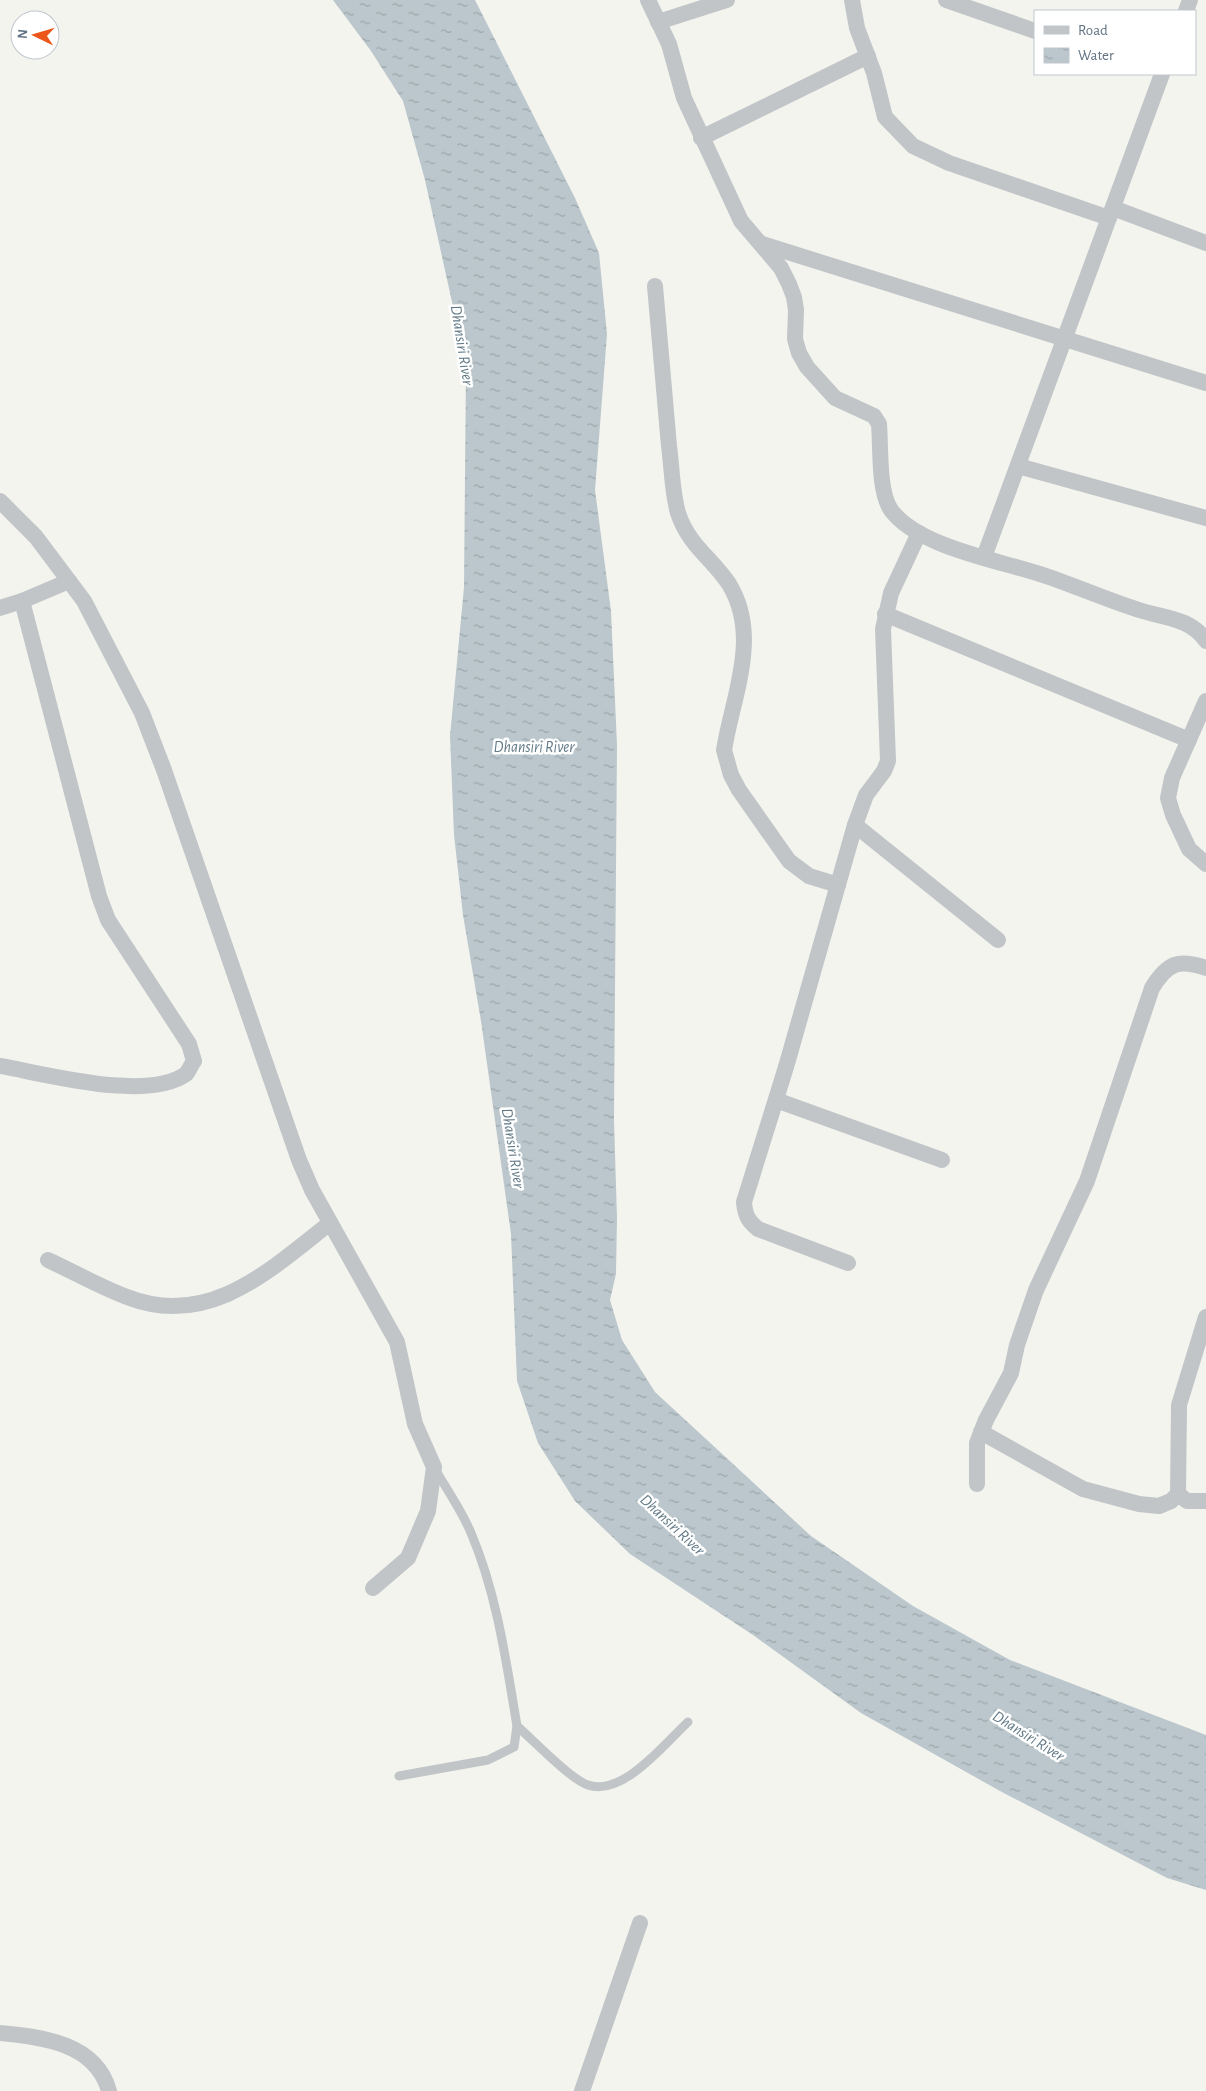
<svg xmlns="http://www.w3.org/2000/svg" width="1206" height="2091" font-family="'Alegreya Sans',sans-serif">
  <defs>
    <pattern id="water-ripples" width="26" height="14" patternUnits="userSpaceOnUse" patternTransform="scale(1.25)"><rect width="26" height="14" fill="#bbc7cc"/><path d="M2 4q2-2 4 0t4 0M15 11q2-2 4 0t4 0" fill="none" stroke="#9ba6ab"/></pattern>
  </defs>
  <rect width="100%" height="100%" fill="#f4f4ef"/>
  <polygon fill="url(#water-ripples)" points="333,0 475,0 575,198 599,253 607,334 595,490 611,611 617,745 614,1120 617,1218 616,1274 610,1300 622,1340 655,1392 811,1536 913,1606 1010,1660 1206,1735 1206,1890 1167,1878 1000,1791 861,1713 753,1635 630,1554 575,1501 538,1443 517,1381 511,1234 481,1021 463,915 454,835 450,736 464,587 466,365 425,180 403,101 371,51"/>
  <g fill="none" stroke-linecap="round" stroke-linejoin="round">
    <g stroke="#c1c5c8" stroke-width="9">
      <path d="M517 1726C533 1740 570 1779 588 1785 623 1797 665 1743 688 1722"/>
      <path d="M399 1776 488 1760 514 1747 517 1726C506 1661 497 1594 471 1533 462 1511 447 1490 435 1469"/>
    </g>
    <g stroke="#c1c5c8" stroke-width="16">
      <path d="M648 0 669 44 684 98 741 221 781 268 789 284 794 297 796 310 795 339 799 353 807 367 835 398 874 416 879 424C881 447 878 491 891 510 919 548 1003 561 1046 576 1078 587 1108 600 1139 610 1164 618 1191 618 1206 641"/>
      <polyline points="852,0 857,28 874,73 885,117 913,146 949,163 1109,218"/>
      <polyline points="946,0 1035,31"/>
      <polyline points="1186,11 1190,0"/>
      <polyline points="658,22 727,0"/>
      <polyline points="701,138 868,56"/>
      <polyline points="1113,208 1206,243"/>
      <polyline points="762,244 1206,383"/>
      <path d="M655 286C660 339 664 393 669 446 672 468 672 492 678 513 689 546 712 558 729 584 761 636 733 695 724 750L731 775 739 790 789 861 809 876 838 885"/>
      <polyline points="1018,466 1206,518"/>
      <polyline points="0,501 36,537 84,601 142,713 164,770 299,1160 312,1190 397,1342 415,1424 434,1467 428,1511 408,1558 373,1588"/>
      <polyline points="984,557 1162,74"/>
      <polyline points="0,608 22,601 69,581"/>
      <polyline points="885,614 1189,740"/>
      <polyline points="1206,701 1172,778 1168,798 1173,815 1189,849 1206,864"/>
      <polyline points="855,825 998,940"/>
      <path d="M0 1066C46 1074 147 1102 186 1074 189 1071 191 1065 194 1061L189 1044 108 920 99 896 22 601"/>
      <polyline points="776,1100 942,1160"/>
      <path d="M48 1260C74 1272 100 1287 127 1297 209 1329 270 1270 330 1223"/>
      <path d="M848 1263 758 1229C748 1221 745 1215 744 1202L786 1067 855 825 866 795 884 771 888 761 883 629 891 593 919 533"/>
      <polyline points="1206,1317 1179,1405 1178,1494 1187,1501 1206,1501"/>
      <polyline points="981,1432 1083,1489 1139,1504 1159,1506 1171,1501 1178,1494"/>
      <path d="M977 1484V1443L986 1420 1011 1373 1017 1345 1036 1290 1087 1181 1152 988C1168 962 1179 959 1206 968"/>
      <path d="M0 2033C42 2037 96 2043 109 2091"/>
      <polyline points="582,2091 640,1923"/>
    </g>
  </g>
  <g text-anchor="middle" stroke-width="5" stroke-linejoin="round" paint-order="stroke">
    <g font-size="16" font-style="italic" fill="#627a87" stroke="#fff">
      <text transform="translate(463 345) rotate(81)" y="6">Dhansiri River</text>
      <text x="534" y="752">Dhansiri River</text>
      <text transform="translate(514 1148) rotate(81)" y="6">Dhansiri River</text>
      <text transform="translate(673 1524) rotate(43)" y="6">Dhansiri River</text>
      <text transform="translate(1029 1735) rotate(32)" y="6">Dhansiri River</text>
    </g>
  </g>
  <rect x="1034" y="10" width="162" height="65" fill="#ffffff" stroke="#c0c7cd"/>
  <rect x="1044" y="26" width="25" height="8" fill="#c1c5c8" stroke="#c0c7cd"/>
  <text x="1078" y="35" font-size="15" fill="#617282">Road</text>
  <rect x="1044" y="48" width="25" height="15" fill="url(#water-ripples)" stroke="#c0c7cd"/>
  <text x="1078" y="60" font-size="15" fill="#617282">Water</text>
  <g transform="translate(35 35) rotate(275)"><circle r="24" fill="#ffffff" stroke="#c0c7cd"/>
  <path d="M0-4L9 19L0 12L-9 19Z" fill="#ec5618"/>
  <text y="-8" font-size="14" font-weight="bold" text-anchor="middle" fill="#617282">N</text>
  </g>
</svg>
